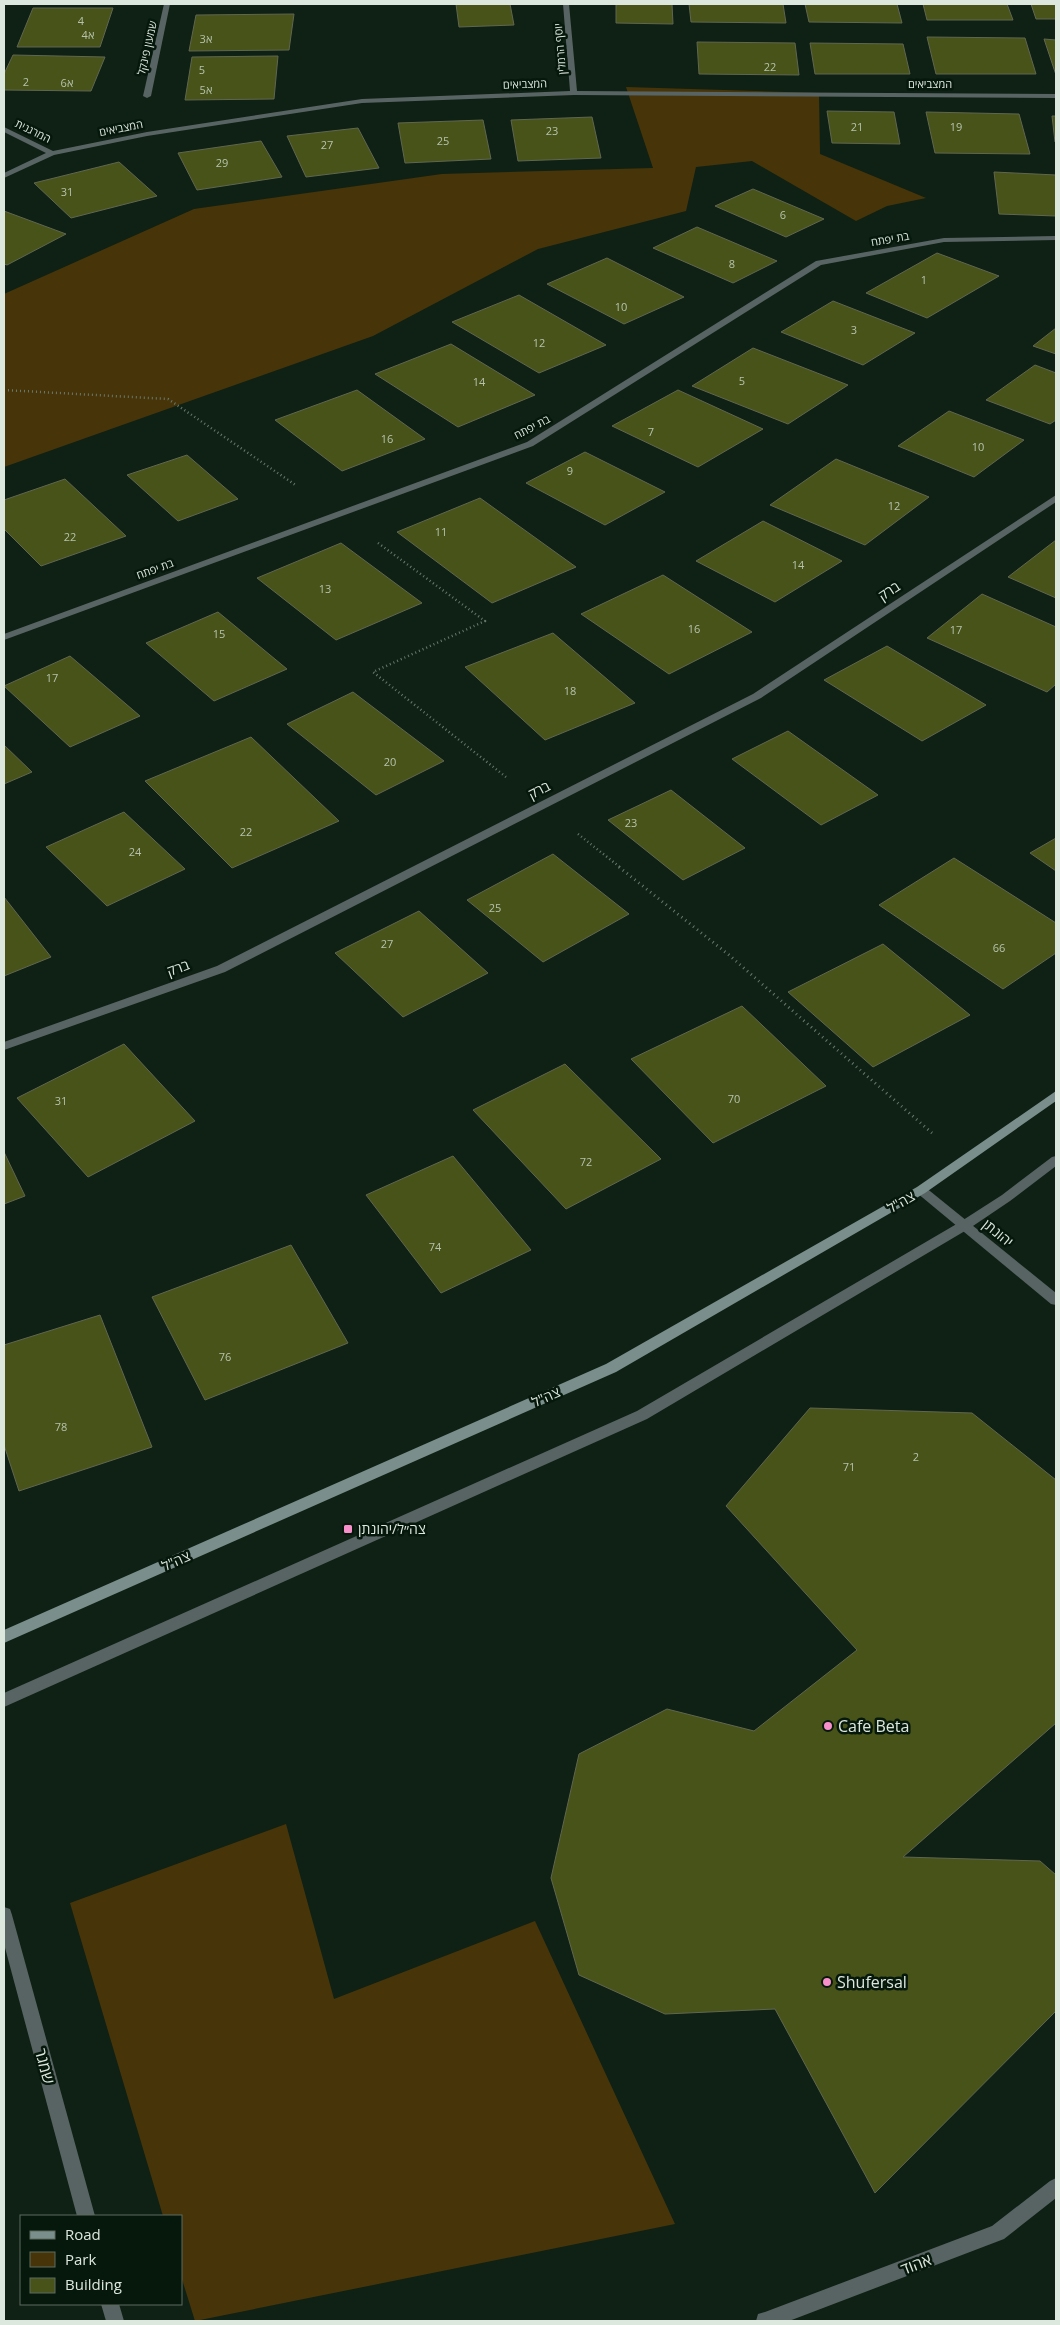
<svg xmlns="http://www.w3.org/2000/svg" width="1060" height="2325" font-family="'Open Sans','Noto Sans Hebrew',sans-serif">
  <rect width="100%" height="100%" fill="#0f2115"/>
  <g fill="#473509">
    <polygon points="626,87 819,93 820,154 926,198 887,206 856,221 752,161 696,167 686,211 538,249 373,336 4,467 4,294 194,209 442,174 653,168"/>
    <polygon points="286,1824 334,1999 535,1921 675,2224 195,2321 181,2276 181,2216 163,2216 70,1903"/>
  </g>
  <g fill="#475319" stroke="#606650">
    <polygon points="456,4 510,4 514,25 459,27"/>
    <polygon points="616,4 672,4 673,24 616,23"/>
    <polygon points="689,4 783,4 786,23 691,22"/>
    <polygon points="805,4 897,4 902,23 809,22"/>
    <polygon points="923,4 1007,4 1013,20 927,20"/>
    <polygon points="1031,4 1056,4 1056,19 1036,19"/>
    <polygon points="33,8 113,8 100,47 17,47"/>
    <polygon points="294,14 289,50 189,51 196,15"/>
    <polygon points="927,37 1025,38 1036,74 936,74"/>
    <polygon points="1044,39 1056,40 1056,75"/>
    <polygon points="697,42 795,43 799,75 699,74"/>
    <polygon points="810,43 903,44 910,74 815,74"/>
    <polygon points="13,55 105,57 91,91 4,90 4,74"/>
    <polygon points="278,56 274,99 185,100 192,57"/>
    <polygon points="827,111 894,112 900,144 832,143"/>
    <polygon points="926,112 1019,114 1030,154 935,153"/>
    <polygon points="1052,116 1056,116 1056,142 1055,142"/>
    <polygon points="592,117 601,158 518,161 511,120"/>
    <polygon points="483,120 491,159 405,163 398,123"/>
    <polygon points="358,128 379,168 306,177 287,136"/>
    <polygon points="261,141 282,177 197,190 178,153"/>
    <polygon points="119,162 157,196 71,218 34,183"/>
    <polygon points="994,172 1056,175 1056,216 999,214"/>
    <polygon points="753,189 824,219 786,237 715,206"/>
    <polygon points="4,211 66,234 7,265 4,264"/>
    <polygon points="697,227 777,261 733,283 653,248"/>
    <polygon points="937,253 999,276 927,318 866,293"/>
    <polygon points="607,258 684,297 624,324 547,284"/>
    <polygon points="519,295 606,345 539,373 452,322"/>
    <polygon points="833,301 915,333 863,365 781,332"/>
    <polygon points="1056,328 1056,354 1033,346"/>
    <polygon points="451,344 535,395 458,427 375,374"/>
    <polygon points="753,348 848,385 788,424 692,386"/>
    <polygon points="1035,365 1056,373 1056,420 1050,424 986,400"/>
    <polygon points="357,390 425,439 342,471 275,420"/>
    <polygon points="678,390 763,429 698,467 612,426"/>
    <polygon points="949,411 1024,440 974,477 898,446"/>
    <polygon points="585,452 665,492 605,525 526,483"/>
    <polygon points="187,455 238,499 178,521 127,475"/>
    <polygon points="836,459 929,497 865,545 770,505"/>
    <polygon points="65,479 126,536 41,566 4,529 4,500"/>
    <polygon points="480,498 576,567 492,603 397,532"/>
    <polygon points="763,521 842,561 775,602 696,561"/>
    <polygon points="1056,540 1056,598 1008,577"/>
    <polygon points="341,543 422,603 336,640 257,578"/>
    <polygon points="663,575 752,632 669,674 581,614"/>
    <polygon points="982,594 1056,627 1056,684 1047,692 927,638"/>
    <polygon points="218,612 287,669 214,701 146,643"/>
    <polygon points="553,633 635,703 545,740 465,667"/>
    <polygon points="887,646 986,705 922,741 824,680"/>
    <polygon points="70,656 140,716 70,747 4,686"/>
    <polygon points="353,692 444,761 376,795 287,724"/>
    <polygon points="788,731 878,795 821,825 732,759"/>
    <polygon points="251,737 339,821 232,868 145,781"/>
    <polygon points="4,745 32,772 4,784"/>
    <polygon points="671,790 745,848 683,880 608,820"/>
    <polygon points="124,812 185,869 107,906 46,847"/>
    <polygon points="1056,838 1056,871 1030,853"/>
    <polygon points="553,854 629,914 543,962 467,900"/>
    <polygon points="954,858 1056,923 1056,953 1003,989 879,905"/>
    <polygon points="4,897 51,957 4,976"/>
    <polygon points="419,911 488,973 403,1017 335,953"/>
    <polygon points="883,944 970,1015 873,1067 788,992"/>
    <polygon points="742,1006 826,1086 713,1143 631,1059"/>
    <polygon points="124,1044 195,1121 88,1177 17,1098"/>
    <polygon points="565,1064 661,1159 566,1209 473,1110"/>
    <polygon points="4,1152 25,1196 4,1204"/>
    <polygon points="453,1156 531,1250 441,1293 366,1195"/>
    <polygon points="291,1245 348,1343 205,1400 152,1297"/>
    <polygon points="100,1315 152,1447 19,1491 4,1445 4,1345"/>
    <polygon points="810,1408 972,1413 1056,1480 1056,1723 903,1857 1040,1861 1056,1875 1056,2011 875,2193 775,2009 665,2014 579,1975 551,1878 579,1754 667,1709 754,1731 857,1650 726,1506"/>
  </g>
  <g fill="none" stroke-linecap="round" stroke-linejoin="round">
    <g stroke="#69786d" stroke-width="2.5" stroke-dasharray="1 3" stroke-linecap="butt">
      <polyline points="4,390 168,399 297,486"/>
      <polyline points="378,543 485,621 373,672 506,777"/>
      <polyline points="578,834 621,868"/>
    </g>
    <polyline stroke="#69786d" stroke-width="3" stroke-dasharray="1 4" stroke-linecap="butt" points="619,867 729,955 932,1133"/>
    <polygon fill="#586463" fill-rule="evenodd" points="1056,1156 1056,1166 1010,1201 970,1228 647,1419 4,1707 4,1693 637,1411 960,1222 1002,1195 1052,1157"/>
    <g fill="#586463" fill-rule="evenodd">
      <polygon points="164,4 170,4 151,96 147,98 143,96"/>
      <polygon points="563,4 569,4 577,91 1056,94 1056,98 574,95 362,103 147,136 54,155 4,178 4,173 46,153 4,132 4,127 53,151 147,132 362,99 570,91"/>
      <polygon points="1056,236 1056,240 944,242 821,265 533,446 4,640 4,634 527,442 816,261 944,238"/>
      <polygon points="1056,495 1056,502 761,698 225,972 4,1050 4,1042 217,966 753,694"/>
      <polygon points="921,1185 925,1187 1056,1293 1056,1305 1051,1304 917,1193 915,1190"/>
      <polygon points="4,1907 10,1909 12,1915 95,2216 77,2216 4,1944"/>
      <polygon points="1056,2178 1056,2198 1004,2239 789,2321 756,2321 758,2314 765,2312 992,2226 1050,2181"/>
      <polygon points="101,2304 119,2304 124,2321 106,2321"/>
    </g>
    <polygon fill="#7a8e8b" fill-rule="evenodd" points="1056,1091 1056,1101 925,1193 616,1372 4,1643 4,1630 606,1364 917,1187"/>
  </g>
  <g fill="#f98fca" stroke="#06180c" stroke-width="2">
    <rect x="343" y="1524" width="10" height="10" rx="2.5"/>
    <circle cx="828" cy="1726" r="5"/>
    <circle cx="827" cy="1982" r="5"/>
  </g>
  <g text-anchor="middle" stroke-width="5" stroke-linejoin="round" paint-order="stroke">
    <g font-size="11" fill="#b7c2ad">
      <text x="81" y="25">4</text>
      <text x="88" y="39">4א</text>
      <text x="206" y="43">3א</text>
      <text x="770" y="71">22</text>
      <text x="202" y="74">5</text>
      <text x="26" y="86">2</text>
      <text x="67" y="87">6א</text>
      <text x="206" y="94">5א</text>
      <text x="857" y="131">21</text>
      <text x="956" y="131">19</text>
      <text x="552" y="135">23</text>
      <text x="443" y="145">25</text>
      <text x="327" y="149">27</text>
      <text x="222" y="167">29</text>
      <text x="67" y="196">31</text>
      <text x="783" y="219">6</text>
      <text x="732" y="268">8</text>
      <text x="924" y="284">1</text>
      <text x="621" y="311">10</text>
      <text x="854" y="334">3</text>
      <text x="539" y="347">12</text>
      <text x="742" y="385">5</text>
      <text x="479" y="386">14</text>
      <text x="651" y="436">7</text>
      <text x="387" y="443">16</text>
      <text x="978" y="451">10</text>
      <text x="570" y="475">9</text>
      <text x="894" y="510">12</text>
      <text x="441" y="536">11</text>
      <text x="70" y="541">22</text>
      <text x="798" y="569">14</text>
      <text x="325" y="593">13</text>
      <text x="694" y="633">16</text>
      <text x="956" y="634">17</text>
      <text x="219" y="638">15</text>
      <text x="52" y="682">17</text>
      <text x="570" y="695">18</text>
      <text x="390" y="766">20</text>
      <text x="631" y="827">23</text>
      <text x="246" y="836">22</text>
      <text x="135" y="856">24</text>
      <text x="495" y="912">25</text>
      <text x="387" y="948">27</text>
      <text x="999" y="952">66</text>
      <text x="734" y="1103">70</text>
      <text x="61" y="1105">31</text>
      <text x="586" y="1166">72</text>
      <text x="435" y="1251">74</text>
      <text x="225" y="1361">76</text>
      <text x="61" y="1431">78</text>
      <text x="916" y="1461">2</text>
      <text x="849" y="1471">71</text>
    </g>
    <g font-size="11" fill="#dce7de" stroke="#06180c">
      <text transform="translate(147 48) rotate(-77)" y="4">שמעון פינקל</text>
      <text transform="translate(560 49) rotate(-95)" y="4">יוסף הרמלין</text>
      <text transform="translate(525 84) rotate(-2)" y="4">המצביאים</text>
      <text x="930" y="88">המצביאים</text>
      <text transform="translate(121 128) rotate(-11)" y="4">המצביאים</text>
      <text transform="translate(33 131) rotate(26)" y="4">המרגנית</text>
      <text transform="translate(890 239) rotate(-10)" y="4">בת יפתח</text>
      <text transform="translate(532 427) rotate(-28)" y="4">בת יפתח</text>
      <text transform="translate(155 569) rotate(-20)" y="4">בת יפתח</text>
    </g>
    <g font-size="14" fill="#dce7de" stroke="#06180c">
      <text transform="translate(889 591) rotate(-33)" y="5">ברק</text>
      <text transform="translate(539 790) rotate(-27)" y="5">ברק</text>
      <text transform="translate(178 968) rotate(-20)" y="5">ברק</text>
      <text transform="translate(901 1202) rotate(-30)" y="5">צה"ל</text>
      <text transform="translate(998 1233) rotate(39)" y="5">יהונתן</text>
      <text transform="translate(546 1397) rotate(-24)" y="5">צה"ל</text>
      <text transform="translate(176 1561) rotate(-24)" y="5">צה"ל</text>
    </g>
    <g font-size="14" fill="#dce7de" stroke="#06180c" text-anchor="start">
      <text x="358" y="1534">צה״ל/יהונתן</text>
    </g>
    <g font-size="16" fill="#dce7de" stroke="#06180c" text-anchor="start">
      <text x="838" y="1732">Cafe Beta</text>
      <text x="837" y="1988">Shufersal</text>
    </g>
    <g font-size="16" fill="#dce7de" stroke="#06180c">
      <text transform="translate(45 2066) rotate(75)" y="6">שמגר</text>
      <text transform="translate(916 2264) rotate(-21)" y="6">אהוד</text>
    </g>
  </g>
  <rect width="1060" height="2325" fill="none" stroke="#dce7de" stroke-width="10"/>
  <rect x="20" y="2215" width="162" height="90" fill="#06180c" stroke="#5c6b60"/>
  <rect x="30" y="2231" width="25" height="8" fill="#7a8e8b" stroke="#5c6b60"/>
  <text x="65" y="2240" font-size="15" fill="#dce7de">Road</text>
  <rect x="30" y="2252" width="25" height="15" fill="#473509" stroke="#5c6b60"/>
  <text x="65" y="2265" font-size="15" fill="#dce7de">Park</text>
  <rect x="30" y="2278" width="25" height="15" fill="#475319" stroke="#5c6b60"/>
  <text x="65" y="2290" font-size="15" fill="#dce7de">Building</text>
</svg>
